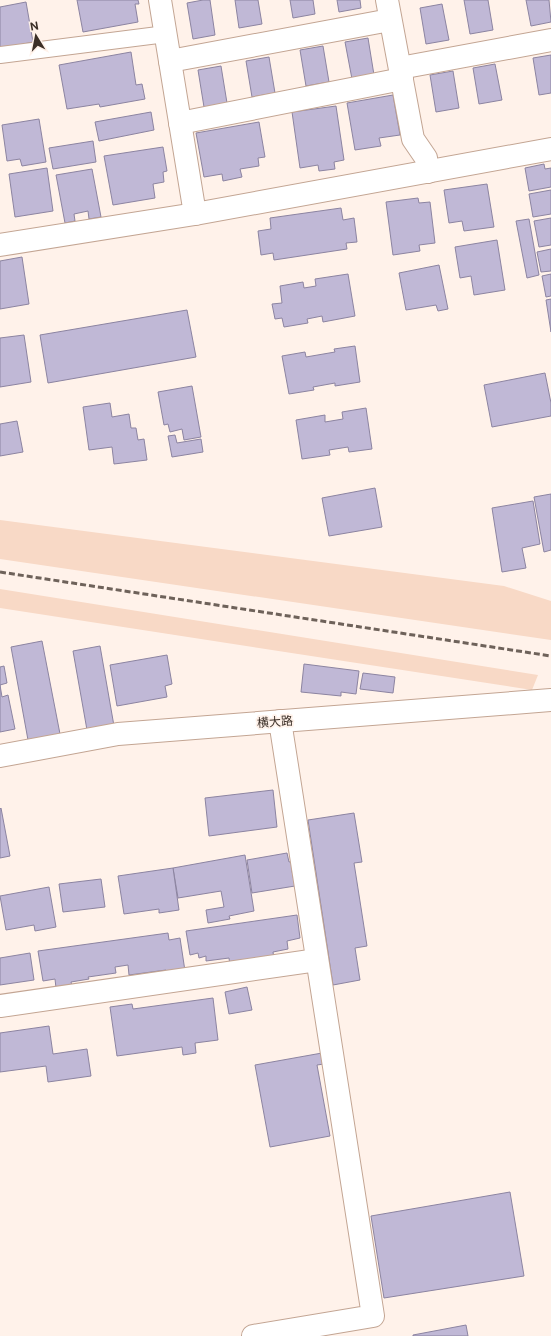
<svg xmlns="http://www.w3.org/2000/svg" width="551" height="1336" font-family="'Public Sans','Noto Sans JP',sans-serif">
  <rect width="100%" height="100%" fill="#fff2ea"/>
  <g fill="#f8d9c6">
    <polygon points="0,520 504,586 551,601 551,640 0,559"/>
    <polygon points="0,589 538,675 532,690 0,608"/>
  </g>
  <g fill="#c0b8d6" stroke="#8c84a1">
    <polygon points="77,0 138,0 139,4 135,4 138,22 83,32"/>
    <polygon points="203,0 210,0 215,35 193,39 187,3"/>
    <polygon points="235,0 258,0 262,24 239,28"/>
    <polygon points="290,0 313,0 315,14 293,18"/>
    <polygon points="337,0 360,0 361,8 339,12"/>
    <polygon points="464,0 488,0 493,30 470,34"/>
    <polygon points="526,0 549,0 551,22 531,26"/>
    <polygon points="26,2 33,42 0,49 0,7"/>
    <polygon points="442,4 449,40 426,44 420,8"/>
    <polygon points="368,38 374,75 352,79 345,42"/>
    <polygon points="323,46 329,82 306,86 300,50"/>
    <polygon points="131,52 136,85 142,84 145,99 100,107 99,104 67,109 59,65"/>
    <polygon points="551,55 551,93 539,95 533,58"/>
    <polygon points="269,57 275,93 252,97 246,61"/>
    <polygon points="495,64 502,100 479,104 473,68"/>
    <polygon points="221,66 227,103 204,107 198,70"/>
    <polygon points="453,71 459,108 436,112 430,75"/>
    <polygon points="393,95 400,135 379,138 381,146 355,150 347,103"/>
    <polygon points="336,106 344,160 334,162 335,169 319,171 318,165 300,168 292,112"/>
    <polygon points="151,112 154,130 99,141 95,122"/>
    <polygon points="39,119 46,162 22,166 20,159 7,161 2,125"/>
    <polygon points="259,122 265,157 258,158 259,166 240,169 242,177 223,181 222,174 204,177 196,133"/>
    <polygon points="93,141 96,162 53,169 49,148"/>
    <polygon points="163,147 167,171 163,172 164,182 153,184 155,198 113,205 104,156"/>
    <polygon points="544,164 545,169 551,168 551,187 529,191 525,168"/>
    <polygon points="47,168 53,211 15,217 9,174"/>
    <polygon points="92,169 101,217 89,219 88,211 74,214 75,221 65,223 56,175"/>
    <polygon points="487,184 494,227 464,231 462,221 449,223 444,190"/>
    <polygon points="551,190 551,214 533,217 529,194"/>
    <polygon points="418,198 419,203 430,202 435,243 419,245 420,251 393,255 386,202"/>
    <polygon points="341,208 343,220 354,218 357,242 346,243 347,249 274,260 273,253 261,255 258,231 271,229 270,218"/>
    <polygon points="551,218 551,245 539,247 534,221"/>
    <polygon points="529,219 539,275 527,278 516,221"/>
    <polygon points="497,240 505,290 474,295 471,276 460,278 455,247"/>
    <polygon points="551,249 551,271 541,272 537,252"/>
    <polygon points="22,257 29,304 0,309 0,261"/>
    <polygon points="439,265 448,309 438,311 436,305 406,310 399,273"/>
    <polygon points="348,274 355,316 323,322 322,316 307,319 308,323 284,327 282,318 275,319 272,304 282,303 280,286 303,282 304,288 316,286 315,279"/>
    <polygon points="551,274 551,296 546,297 542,276"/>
    <polygon points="551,299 551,332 546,300"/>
    <polygon points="187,310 196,357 48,383 40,335"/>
    <polygon points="24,335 31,382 0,387 0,338"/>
    <polygon points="355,346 360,382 335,386 335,383 313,387 314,390 289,394 282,356 305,352 306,357 335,352 334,349"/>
    <polygon points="545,373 551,403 551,416 492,427 484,385"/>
    <polygon points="192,386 201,437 184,440 182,429 170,432 168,424 164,425 158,392"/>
    <polygon points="110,403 112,417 129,414 131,428 136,428 138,440 144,439 147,460 114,464 112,447 89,450 83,407"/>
    <polygon points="366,408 372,449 349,452 348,447 329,450 330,455 302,459 296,420 325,415 325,422 343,419 342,412"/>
    <polygon points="17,421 23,452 0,456 0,424"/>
    <polygon points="175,435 177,443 201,439 203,452 172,457 168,436"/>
    <polygon points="375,488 382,527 329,536 322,498"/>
    <polygon points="551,494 551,550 544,552 534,497"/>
    <polygon points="533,501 540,544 522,548 526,568 502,572 492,508"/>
    <polygon points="42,641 60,734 28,740 11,647"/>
    <polygon points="100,646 114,726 87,730 73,651"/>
    <polygon points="167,655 172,684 165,686 167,697 117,706 110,665"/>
    <polygon points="304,664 359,671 356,694 341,692 341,696 301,692"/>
    <polygon points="4,666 7,683 0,685 2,697 8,695 15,729 0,732 0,667"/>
    <polygon points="363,673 395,677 393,693 360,689"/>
    <polygon points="273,790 277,827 209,836 205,798"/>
    <polygon points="1,808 10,856 0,858 0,809"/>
    <polygon points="354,813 362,862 354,863 367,946 355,948 360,980 333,985 308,820"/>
    <polygon points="287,853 289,862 298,860 292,871 295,886 252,893 247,860"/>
    <polygon points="245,855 254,911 229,916 230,919 208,923 206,910 224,907 221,891 178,898 173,868"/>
    <polygon points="173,868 179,910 159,913 159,909 124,914 118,876"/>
    <polygon points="101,879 105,907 63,912 59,884"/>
    <polygon points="49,887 56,927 35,931 34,925 6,930 0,896"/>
    <polygon points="297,915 300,938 287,941 288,949 273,952 274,959 230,966 229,958 206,961 206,956 199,958 198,953 190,955 186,931"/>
    <polygon points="168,933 169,940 180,938 185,971 167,974 166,970 129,975 128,965 115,967 116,973 88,977 89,979 71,982 72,986 56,988 55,979 43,981 38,951"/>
    <polygon points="30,953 34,980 0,985 0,958"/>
    <polygon points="247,987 252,1010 229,1014 225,992"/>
    <polygon points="213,998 218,1040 195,1043 196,1053 183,1055 182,1047 117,1056 110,1007 132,1004 133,1009"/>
    <polygon points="49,1026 53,1054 87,1049 91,1076 48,1082 46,1066 0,1072 0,1033"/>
    <polygon points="322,1053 324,1064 317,1065 330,1136 270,1147 255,1065"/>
    <polygon points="510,1192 524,1276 384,1298 371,1216"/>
    <polygon points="466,1325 468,1336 413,1336 413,1335"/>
  </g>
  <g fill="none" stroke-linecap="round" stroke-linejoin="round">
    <defs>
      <polyline id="lane" points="0,55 166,34"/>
      <g id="street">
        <polyline points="160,0 195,214"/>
        <polyline points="387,0 413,139 426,158 428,172"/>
        <polyline points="170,61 390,20"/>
        <polyline points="400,68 551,40"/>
        <polyline points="180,123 402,79"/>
        <polyline points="0,245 195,214 551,149"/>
        <polyline points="0,756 118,734 551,700"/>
        <polyline points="0,1006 317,960"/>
        <polyline points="253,1336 373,1316 280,721"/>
      </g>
    </defs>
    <use href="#lane" stroke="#c3a593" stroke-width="18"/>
    <use href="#street" stroke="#c3a593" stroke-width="24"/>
    <use href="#lane" stroke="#fff" stroke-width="16"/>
    <use href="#street" stroke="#fff" stroke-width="22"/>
    <polyline stroke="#6e625a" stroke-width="3" stroke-dasharray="6 3" stroke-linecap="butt" points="0,572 551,656"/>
  </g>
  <g text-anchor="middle" stroke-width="3.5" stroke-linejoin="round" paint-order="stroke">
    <g font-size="12" fill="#3b2f27" stroke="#fff2ea">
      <text transform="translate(275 722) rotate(-4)" y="4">横大路</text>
    </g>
  </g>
  <g transform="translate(36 36) rotate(350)" stroke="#fff2ea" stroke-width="3" paint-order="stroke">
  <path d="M0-3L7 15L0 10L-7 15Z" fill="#3b2f27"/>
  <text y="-6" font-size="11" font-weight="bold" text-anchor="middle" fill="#3b2f27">N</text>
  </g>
</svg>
